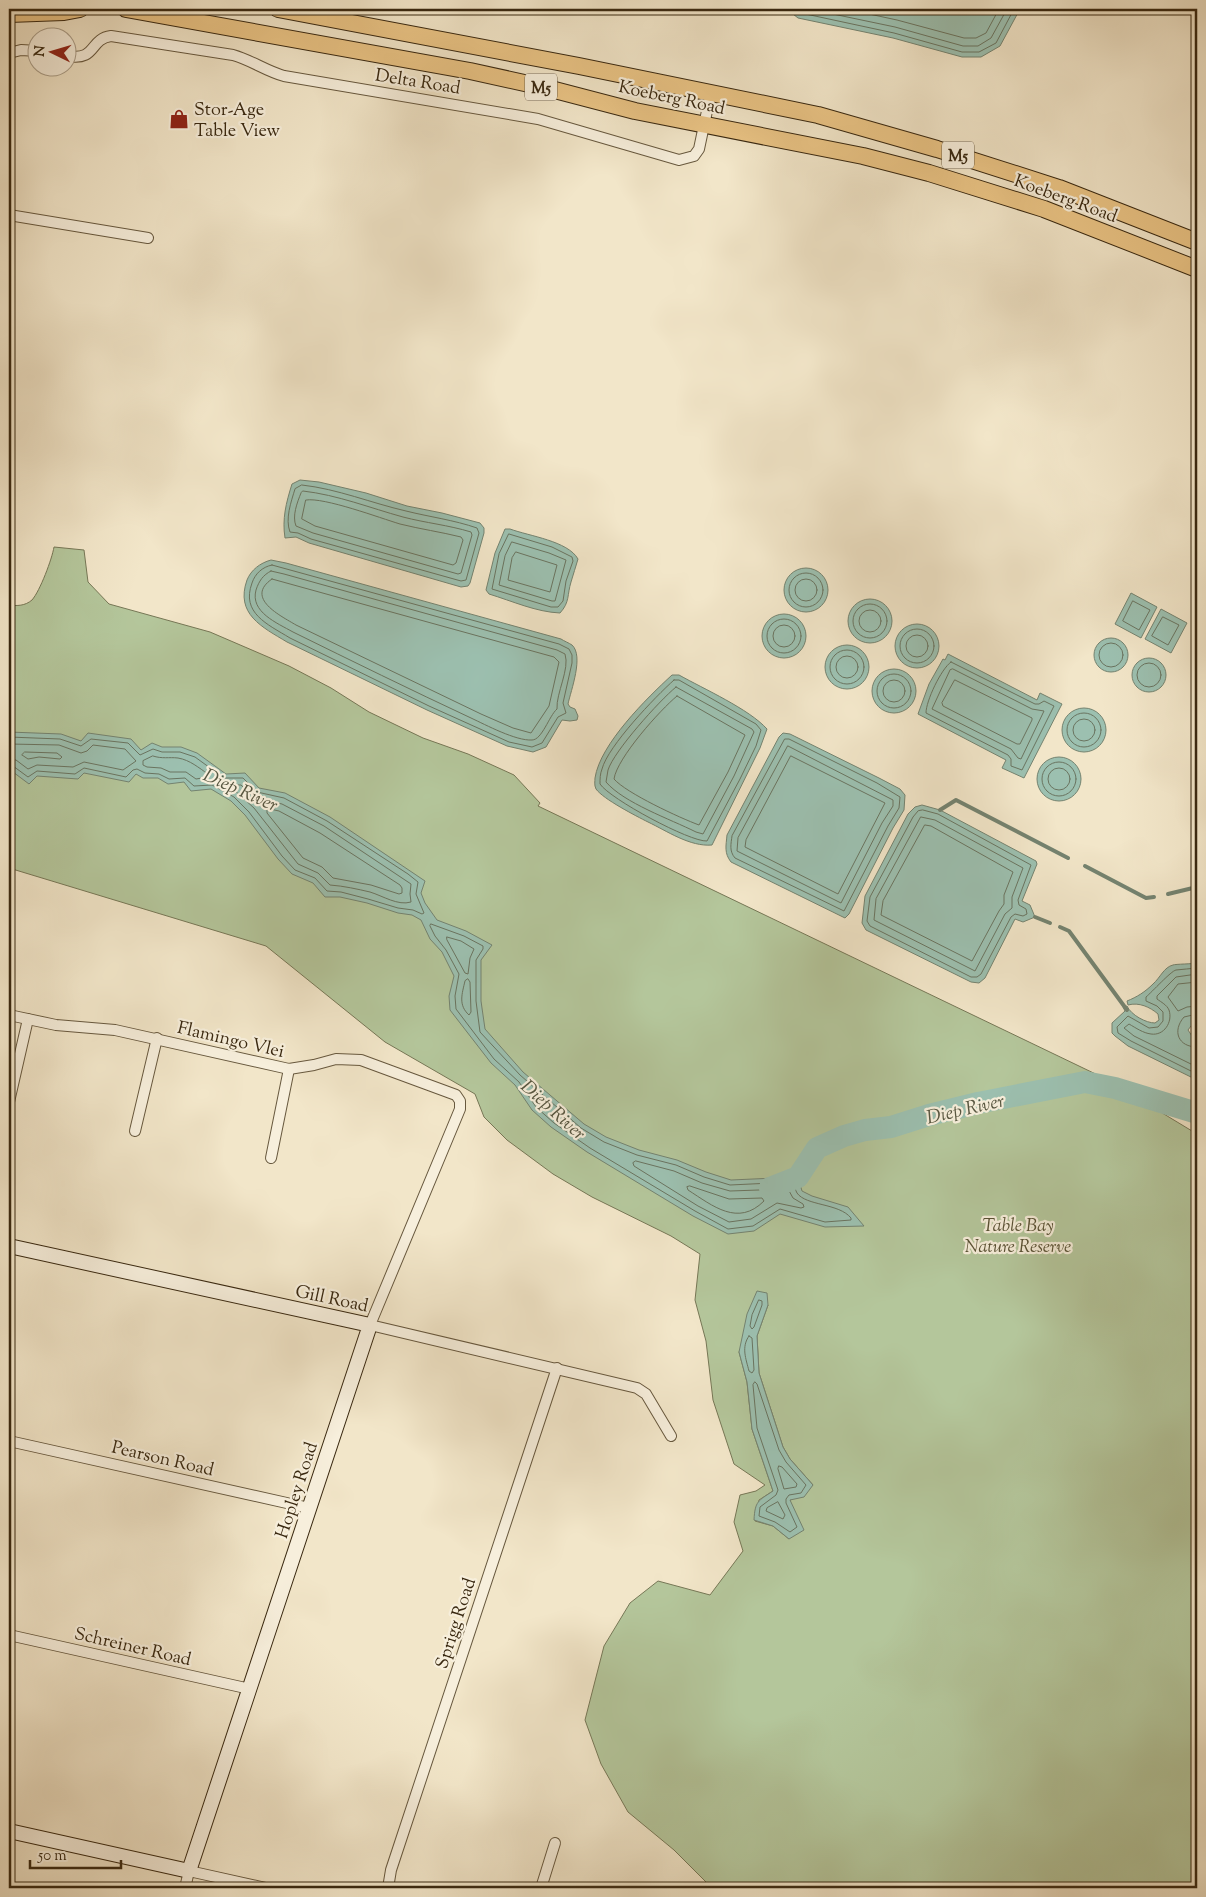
<svg xmlns="http://www.w3.org/2000/svg" width="1206" height="1897" font-family="'Sorts Mill Goudy',serif">
  <rect width="100%" height="100%" fill="#f2e6c9"/>
  <filter id="stains"><feTurbulence type="fractalNoise" baseFrequency=".004" numOctaves="4"/><feColorMatrix values="0 0 0 0 .2 0 0 0 0 .09 0 0 0 0 .02 0 0 0 .5 -.17"/></filter>
  <radialGradient id="worn" r=".72"><stop offset=".6" stop-color="#630" stop-opacity="0"/><stop offset="1" stop-color="#630" stop-opacity=".3"/></radialGradient>
  <path fill="#b4c69b" stroke="#767756" fill-rule="evenodd" d="M54 547 84 550 88 582 109 604 210 632 289 666 331 688 369 712 423 738 468 754 514 775 540 803 538 806 1106 1079 1197 1134V1888H712L674 1850 628 1812 601 1764 585 1720 604 1646 630 1603 658 1581 710 1595 743 1551 734 1522 740 1495 756 1491 765 1485 734 1464 713 1400 706 1341 695 1300 700 1254 671 1236 592 1197 553 1174 507 1140 484 1117 475 1094 385 1042 266 946 9 868V605C17 606 25 606 32 600 40 591 52 559 54 547ZM768 1305 757 1336 759 1373 783 1447 790 1459 813 1485 790 1500 789 1539 773 1526 755 1521 759 1500 773 1491 752 1429 747 1382 739 1352Z"/>
  <g fill="#9cc0b0" stroke="#748370">
    <polygon points="794,9 1020,9 1000,46 981,57 962,57 893,38 798,18 793,14"/>
    <path d="M300 480 319 482 366 493 407 506 442 513 480 523 484 528V533L470 583 468 586 461 587 309 543 296 537 285 538C282 519 286 503 292 484Z"/>
    <path d="M505 529H510C529 536 568 541 578 559 576 567 573 574 571 582 567 595 570 602 560 613 536 612 512 601 489 594L486 590 495 553Z"/>
    <path d="M271 560 286 563 561 639C564 641 569 643 572 645 584 656 571 690 568 704L570 707 575 709 578 716 577 720 570 721 562 720 546 747 533 752 507 746 427 710 287 642C262 627 235 614 247 580 251 570 260 563 271 560Z"/>
    <circle cx="806" cy="590" r="22"/>
    <polygon points="1131,593 1157,607 1141,638 1115,624"/>
    <circle cx="870" cy="621" r="22"/>
    <polygon points="1161,609 1187,623 1171,653 1145,639"/>
    <circle cx="784" cy="636" r="22"/>
    <circle cx="917" cy="646" r="22"/>
    <circle cx="1111" cy="655" r="17"/>
    <circle cx="847" cy="667" r="22"/>
    <polygon points="948,654 1037,700 1040,693 1062,704 1024,778 1002,768 1006,760 918,714 929,684 943,659 945,660"/>
    <circle cx="1149" cy="675" r="17"/>
    <circle cx="894" cy="691" r="22"/>
    <path d="M672 675H679C704 689 749 709 767 729L760 748 712 845C690 847 667 831 648 822 636 816 603 799 596 789 594 785 595 781 595 778 600 744 647 698 672 675Z"/>
    <circle cx="1084" cy="730" r="22"/>
    <polygon points="9,732 61,734 81,741 88,733 131,739 141,750 152,743 162,747 181,747 197,753 226,774 245,773 259,788 285,793 330,817 425,881 421,893 425,903 437,920 466,931 492,945 481,960 481,1001 485,1029 523,1072 584,1124 606,1137 639,1150 677,1160 706,1172 731,1180 798,1177 802,1191 812,1196 848,1207 864,1226 825,1227 780,1214 754,1231 728,1234 693,1216 587,1152 551,1127 532,1110 515,1085 491,1063 450,1010 449,996 454,976 442,952 430,939 421,920 412,915 398,913 367,903 340,897 325,897 313,883 292,874 278,859 245,815 231,801 211,789 191,791 184,782 168,784 158,778 143,778 136,774 129,782 84,773 78,779 37,776 29,784 9,769"/>
    <path d="M783 733 790 734 879 778 900 789 905 795 904 810 893 828 849 914 845 918 731 862C724 853 726 846 727 835L779 737Z"/>
    <circle cx="1059" cy="779" r="22"/>
    <polygon points="922,805 940,810 1036,861 1037,864 1022,901 1030,905 1035,917 1023,922 1015,919 985,978 979,983 971,982 866,930 862,923 865,896 908,814 915,807"/>
    <path d="M1197 963V1025L1191 1026 1188 1030 1192 1036 1197 1035V1080L1128 1046 1115 1036 1112 1033V1023L1125 1011 1123 1007 1127 1006C1131 1015 1146 1023 1155 1023L1159 1020 1158 1014C1150 1007 1139 1002 1128 1005L1127 1001C1137 997 1145 992 1153 984 1160 978 1164 967 1173 965 1175 964 1193 964 1197 963Z"/>
    <path d="M757 1291 767 1293 768 1305 757 1336 759 1373 783 1447 790 1459 813 1485 804 1497 790 1500 804 1530 789 1539 773 1526 754 1520C755 1501 758 1501 773 1491L752 1429 747 1382 739 1352 747 1314Z"/>
  </g>
  <g fill="none" stroke-linecap="round" stroke-linejoin="round">
    <g stroke="#6a7460" stroke-width="1">
      <polyline points="799,9 801,13 894,33 962,52 979,52 996,43 1014,9"/>
      <polyline points="809,9 895,27 963,46 978,46 991,38 1007,9"/>
      <polyline points="846,9 897,20 964,38 976,38 986,33 999,9"/>
      <path d="M302 485C338 489 371 503 406 511 430 517 454 520 477 528L479 533 466 580 461 581 311 539 298 533 290 532C285 519 291 502 295 489Z"/>
      <path d="M303 491C338 495 370 508 403 517 426 523 448 525 471 532L472 535 461 573 458 574 313 533 296 526C292 516 297 503 301 493Z"/>
      <path d="M306 500C324 497 380 518 400 524 420 529 441 532 461 537L463 540 456 563 453 565 315 526 302 519Z"/>
      <polygon points="509,534 552,547 572,557 573,561 566,581 563,601 558,607 551,607 492,589 499,554"/>
      <polygon points="512,542 549,553 566,560 555,601 552,601 499,585 505,556"/>
      <polygon points="516,552 557,565 550,592 508,580 512,558"/>
      <path d="M272 565 559 644 569 649 572 655V663L563 703 566 713 558 717 542 743 532 747 509 742 429 706 290 638C267 624 241 613 252 583 255 574 262 567 272 565Z"/>
      <path d="M271 571 284 574 557 650 565 654C570 669 556 693 557 709 549 716 542 740 532 740 516 741 486 725 471 718 411 690 352 661 293 632 277 623 250 612 256 590 259 581 263 575 271 571Z"/>
      <circle cx="806" cy="590" r="17"/>
      <circle cx="806" cy="590" r="11"/>
      <path d="M272 579 554 657 559 662 549 706 531 733 513 728 481 714 296 625C281 616 244 598 272 579Z"/>
      <polygon points="1133,601 1150,610 1139,630 1123,621"/>
      <circle cx="870" cy="621" r="17"/>
      <circle cx="870" cy="621" r="11"/>
      <polygon points="1163,617 1179,625 1168,645 1152,636"/>
      <circle cx="784" cy="636" r="17"/>
      <circle cx="784" cy="636" r="11"/>
      <circle cx="917" cy="646" r="17"/>
      <circle cx="917" cy="646" r="11"/>
      <circle cx="1111" cy="655" r="12"/>
      <circle cx="847" cy="667" r="17"/>
      <circle cx="847" cy="667" r="11"/>
      <path d="M951 662 1035 704H1039L1044 701 1054 706 1022 770 1011 766V759L1008 755 926 713C926 701 941 669 951 662Z"/>
      <circle cx="1149" cy="675" r="12"/>
      <polygon points="953,669 1032,709 1044,711 1021,759 1018,758 1011,749 932,709 950,670"/>
      <circle cx="894" cy="691" r="17"/>
      <circle cx="894" cy="691" r="11"/>
      <path d="M674 680H679L756 724 761 730 756 746 740 779 707 841C690 842 610 799 600 784 600 779 600 774 602 769 608 746 655 697 674 680Z"/>
      <polygon points="955,680 1032,718 1032,720 1020,744 1017,744 943,706 942,703"/>
      <path d="M676 687 752 729 754 732 734 776 703 834 696 832C670 819 624 803 606 782 607 778 607 774 608 770 614 751 659 701 676 687Z"/>
      <path d="M677 696 745 735 728 772 699 825C680 818 626 793 614 779 617 758 660 710 677 696Z"/>
      <circle cx="1084" cy="730" r="17"/>
      <circle cx="1084" cy="730" r="11"/>
      <polyline points="9,737 60,739 81,746 91,739 128,743 140,755 153,749 162,752 180,752 195,757 224,778 243,778 257,792 284,798 327,821 408,874 418,882 416,894 424,913 422,914 413,910 398,908 368,899 341,892 327,891 315,878 295,870 282,856 249,812 234,797 212,785 194,786 185,778 169,779 159,774 145,773 137,769 133,770 126,777 84,768 75,774 37,771 28,777 13,766 9,765"/>
      <path d="M785 739H789L877 783 900 797 899 808 888 826 844 911 735 858C729 851 731 844 732 836Z"/>
      <polyline points="9,744 59,745 81,753 87,751 93,745 125,749 136,761 123,770 84,762 73,767 37,765 28,769 16,760 9,759"/>
      <polygon points="788,746 893,800 893,806 882,823 841,903 737,851 738,838"/>
      <polygon points="25,752 57,753 62,757 60,759 39,757 28,759 22,755"/>
      <path d="M153 756C162 759 169 757 178 758 190 760 199 768 208 774V777L196 779 186 772H170L161 768 147 767 143 765V761Z"/>
      <polygon points="791,756 885,803 838,894 745,847 746,840"/>
      <circle cx="1059" cy="779" r="17"/>
      <circle cx="1059" cy="779" r="11"/>
      <path d="M235 785H241L254 798 282 804 324 826 411 884 410 894 411 902C398 906 383 896 370 892 357 889 344 886 330 885L318 873 298 864 254 808 233 789V786Z"/>
      <polygon points="270,809 279,811 320,833 400,885 402,888 402,893 399,894 371,885 333,878 322,867 303,858 267,813 267,810"/>
      <polygon points="923,810 938,814 1031,865 1018,900 1019,905 1026,909 1027,914 1023,916 1015,914 1011,917 981,974 977,977 971,977 870,926 867,921 870,897 913,817 918,811"/>
      <polygon points="921,817 935,820 1023,868 1012,897 1012,908 1005,914 975,971 874,920 876,899"/>
      <polygon points="925,825 931,826 1013,872 1004,895 1004,904 999,911 972,961 881,915 883,901"/>
      <path d="M431 924 464 936 483 946V949L476 960V1001L480 1032 520 1075 581 1128 604 1142 637 1155 676 1165 704 1177 730 1185 793 1182C795 1185 795 1190 797 1193 806 1206 839 1203 851 1218V1220L825 1222 780 1209 753 1226 728 1229 695 1211 590 1148 554 1123 536 1107 519 1082 494 1059 456 1009 455 996 459 974 446 950 435 936 430 926Z"/>
      <polygon points="447,937 461,941 474,949 470,958 468,974 465,973 447,940"/>
      <path d="M1197 968C1190 969 1183 969 1176 970 1171 971 1152 992 1146 997V1001L1157 1006 1163 1012V1021L1158 1027 1149 1028 1128 1016 1117 1027 1118 1033 1131 1041 1197 1074"/>
      <path d="M1197 974 1176 977 1157 996V999C1161 1002 1167 1005 1169 1010 1173 1022 1164 1036 1151 1034 1143 1033 1136 1028 1129 1024L1124 1028 1134 1036 1197 1067"/>
      <path d="M468 979 470 982 471 1012 469 1015C458 1005 462 994 465 981Z"/>
      <polyline points="1197,982 1178,984 1168,997 1178,1011 1187,1007 1197,1006"/>
      <path d="M1197 1014 1184 1017C1172 1031 1178 1047 1197 1047"/>
      <polygon points="636,1161 674,1171 702,1183 730,1191 788,1189 793,1198 803,1204 804,1207 801,1208 777,1203 751,1219 729,1222 698,1206 634,1166 633,1163"/>
      <path d="M690 1186 729 1199 762 1198 764 1201C738 1227 713 1206 688 1190L687 1187Z"/>
      <polygon points="759,1300 762,1301 762,1305 754,1327 752,1329 750,1326 752,1315"/>
      <path d="M749 1336 752 1338 754 1370 752 1373 749 1371C746 1359 741 1347 749 1336Z"/>
      <polygon points="755,1382 757,1384 779,1450 786,1462 806,1485 801,1493 789,1495 786,1499 786,1503 797,1527 790,1532 775,1522 759,1516 760,1507 776,1495 778,1490 757,1428 753,1385"/>
      <polygon points="779,1466 782,1467 797,1484 796,1487 784,1489 778,1469"/>
      <polygon points="778,1502 785,1515 783,1519 766,1511 767,1508"/>
    </g>
    <g stroke="#748370" stroke-width="4">
      <polyline points="940,810 956,800 1068,858"/>
      <polyline points="1085,866 1146,898 1154,897"/>
      <polyline points="1168,894 1197,887"/>
      <polyline points="1035,917 1050,923"/>
      <polyline points="1060,927 1069,931 1127,1010"/>
    </g>
    <polyline stroke="#9cc0b0" stroke-width="22" points="770,1188 798,1177 817,1148 844,1136 865,1130 891,1127 929,1115 978,1103 1085,1082 1115,1088 1197,1113"/>
    <defs>
      <g id="street">
        <polyline points="9,53 21,50 38,51"/>
        <path d="M68 56C97 61 89 39 111 36L233 55C251 60 266 71 284 76L538 119 679 160 694 156 699 149 711 92"/>
        <polyline points="9,215 148,238"/>
        <polyline points="9,1015 56,1025 115,1030 289,1069 314,1065 336,1059 361,1060 456,1095 460,1101 460,1109 370,1325 637,1388 646,1394 671,1436"/>
        <polyline points="9,1102 28,1019"/>
        <polyline points="135,1131 157,1038"/>
        <polyline points="271,1158 289,1069"/>
        <polyline points="9,1441 309,1508"/>
        <polyline points="9,1635 250,1689"/>
        <polyline points="185,1888 189,1871 266,1888"/>
        <polyline points="388,1888 391,1870 557,1368"/>
        <polyline points="541,1888 555,1843"/>
      </g>
      <polyline id="secondary" points="9,1246 370,1325 189,1871 9,1831"/>
      <g id="primary">
        <polyline points="126,9 470,71 547,88 635,111 863,156 929,173 1044,209 1197,269"/>
        <polyline points="278,9 579,66 818,115 937,149 1059,188 1197,242"/>
        <polyline points="9,14 64,12 80,9"/>
      </g>
    </defs>
    <use href="#street" stroke="#67583e" stroke-width="12"/>
    <use href="#secondary" stroke="#392810" stroke-width="16"/>
    <use href="#primary" stroke="#392810" stroke-width="18"/>
    <use href="#street" stroke="#f7efdc" stroke-width="10"/>
    <use href="#secondary" stroke="#f7efdc" stroke-width="14"/>
    <use href="#primary" stroke="#e9c384" stroke-width="16"/>
  </g>
  <defs>
    <symbol id="shop-bare" viewBox="-9 -9 18 18"><path d="M-5-2.5h2.3a2.7 3.5 0 0 1 5.4 0H5L5.5 6h-11ZM-1.5-2.5h3a1.5 2.3 0 0 0-3 0Z" fill="#8f2418" stroke="#f7efdc" stroke-width="2.5" paint-order="stroke"/></symbol>
  </defs>
  <g fill-rule="evenodd">
    <use href="#shop-bare" x="165" y="105" width="28" height="28"/>
  </g>
  <g text-anchor="middle" stroke-width="4.5" stroke-linejoin="round" paint-order="stroke">
    <g fill="#f7efdc" stroke="#72644d" stroke-width="1">
      <rect x="525" y="73.5" width="32" height="27" rx="4"/>
      <rect x="942" y="141.5" width="32" height="27" rx="4"/>
    </g>
    <g font-size="16" font-weight="bold" fill="#392810">
      <text x="541" y="93">M5</text>
      <text x="958" y="161">M5</text>
    </g>
    <g font-size="18" fill="#392810" stroke="#f7efdc">
      <text transform="translate(418 81) rotate(9)" y="6">Delta Road</text>
      <text transform="translate(672 97) rotate(12)" y="6">Koeberg Road</text>
      <text transform="translate(1066 198) rotate(20)" y="6">Koeberg Road</text>
      <text transform="translate(231 1039) rotate(13)" y="6">Flamingo Vlei</text>
      <text transform="translate(332 1298) rotate(12)" y="6">Gill Road</text>
      <text transform="translate(163 1458) rotate(13)" y="6">Pearson Road</text>
      <text transform="translate(296 1490) rotate(-72)" y="6">Hopley Road</text>
      <text transform="translate(455 1623) rotate(-72)" y="6">Sprigg Road</text>
      <text transform="translate(133 1646) rotate(13)" y="6">Schreiner Road</text>
    </g>
    <g font-size="18" fill="#392810" stroke="#f7efdc" text-anchor="start">
      <text x="194" y="115">Stor-Age<tspan x="194" dy="21">Table View</tspan></text>
    </g>
    <g font-size="18" font-style="italic" fill="#585033" stroke="#f7efdc">
      <text x="1018" y="1231">Table Bay<tspan x="1018" dy="21">Nature Reserve</tspan></text>
    </g>
    <g font-size="19" font-style="italic" fill="#575640" stroke="#f7efdc">
      <text transform="translate(241 789) rotate(24)" y="7">Diep River</text>
      <text transform="translate(965 1108) rotate(-13)" y="7">Diep River</text>
      <text transform="translate(554 1109) rotate(42)" y="7">Diep River</text>
    </g>
  </g>
  <rect width="1206" height="1897" fill="none" stroke="#f2e6c9" stroke-width="30"/>
  <rect x="10" y="10" width="1186" height="1877" fill="none" stroke="#392810" stroke-width="2.5"/>
  <rect x="15" y="15" width="1176" height="1867" fill="none" stroke="#392810"/>
  <g transform="translate(52 52) rotate(275)"><circle r="24" fill="#f7efdc" stroke="#ab9f8a"/>
  <path d="M0-4L9 19L0 12L-9 19Z" fill="#8f2418"/>
  <text y="-8" font-size="14" font-weight="bold" text-anchor="middle" fill="#392810">N</text>
  </g>
  <path d="M30 1860v8h91v-8" fill="none" stroke="#392810" stroke-width="2.5"/>
  <text x="38" y="1860" font-size="15" fill="#392810" stroke="#f7efdc" stroke-width="4" paint-order="stroke">50 m</text>
  <rect width="100%" height="100%" filter="url(#stains)"/>
  <rect width="100%" height="100%" fill="url(#worn)"/>
</svg>
